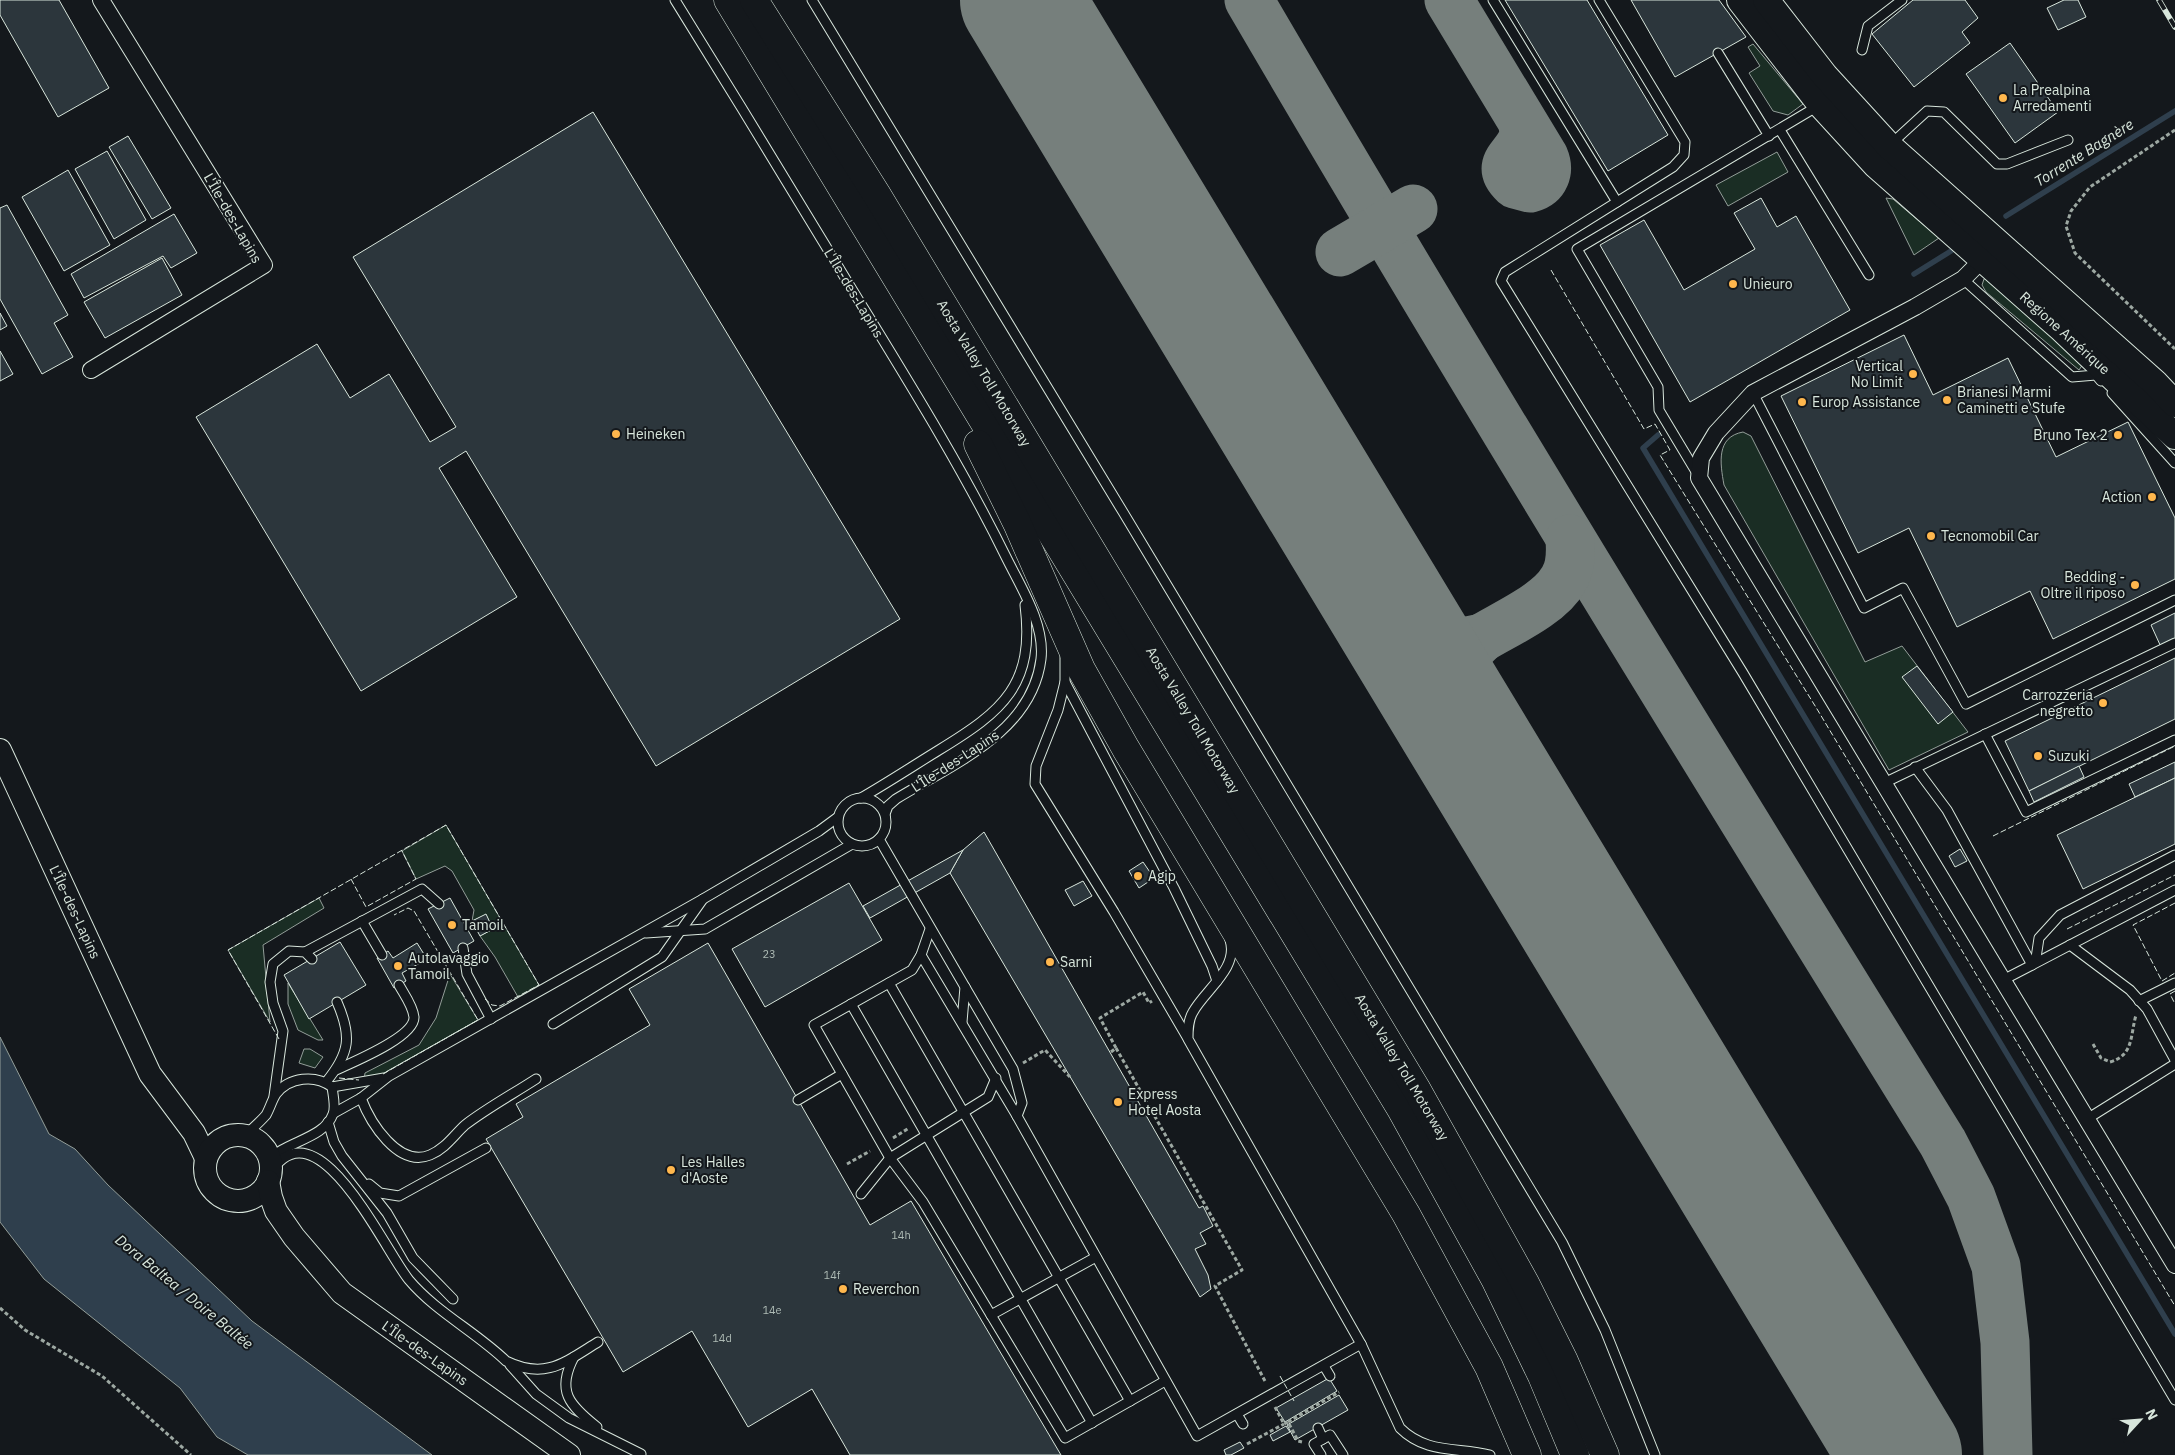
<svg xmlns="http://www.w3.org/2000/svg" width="2175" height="1455" font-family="'IBM Plex Sans',sans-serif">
  <rect width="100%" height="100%" fill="#14181c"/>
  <g fill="#1a2d24" stroke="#939e99">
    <polygon points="1753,44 1803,104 1788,115 1773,111 1749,73 1760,66 1748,47"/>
    <polygon points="1777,152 1788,172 1728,206 1716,185"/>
    <polygon points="1886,198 1893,199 1939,238 1914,255"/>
    <polygon points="1990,278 2083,364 2079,370 1986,292 1982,285 1984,279"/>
    <path d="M1743 432 1751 436 1865 662 1902 646 1968 732 1889 770 1724 485C1720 463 1716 437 1743 432Z"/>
    <polygon points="446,825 539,985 518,997 495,957 480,936 493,929 486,915 472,921 474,910 452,871 445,866 416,879 402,851"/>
    <polygon points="319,898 324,908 263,945 270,1022 228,950"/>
    <polygon points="450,974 478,1020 374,1079 364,1080 365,1073 419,1045 436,1018"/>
    <polygon points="288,983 323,1040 318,1040 298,1030 288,1004"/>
    <polygon points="304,1049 310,1049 323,1057 315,1068 299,1063"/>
  </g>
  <polygon fill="#2f3f4d" stroke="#939e99" points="0,1037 49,1134 75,1149 108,1185 252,1321 432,1455 248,1455 217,1437 180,1388 44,1279 0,1222"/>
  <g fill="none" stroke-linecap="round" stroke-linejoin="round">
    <g stroke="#2f3f4d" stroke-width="5.5">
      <polyline points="2006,216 2175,111"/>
      <polyline points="1914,274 1951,251"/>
      <polyline points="1658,435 1643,448 2175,1334"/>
    </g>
    <g stroke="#767f7c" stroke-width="49">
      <polyline points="1023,0 1026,8"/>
      <path d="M1249 0C1474 385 1708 763 1943 1143L1971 1197 1996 1266 2005 1342 2008 1455"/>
      <path d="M1449 0 1544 157C1550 171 1545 184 1530 188L1515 184C1487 158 1535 154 1521 119"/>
      <polyline points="1340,252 1413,209"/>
      <path d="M1385 602C1418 630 1436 650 1482 638"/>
      <path d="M1469 740C1461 705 1449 664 1482 638 1505 624 1550 604 1563 580 1571 568 1571 553 1570 539"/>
      <polyline points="1899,1452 1902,1455"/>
    </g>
    <polyline stroke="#767f7c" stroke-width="122" points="1021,0 1901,1455"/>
  </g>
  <g fill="#2c363c" stroke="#d8e6dc">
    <polygon points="0,0 59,0 109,88 58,117 0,15"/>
    <polygon points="1505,0 1587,0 1668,135 1608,171"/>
    <polygon points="1631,0 1719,0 1746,37 1675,77"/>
    <polygon points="1913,0 1965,0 1978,18 1962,32 1970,43 1914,87 1872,34"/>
    <polygon points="2064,0 2078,0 2086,17 2058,30 2047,8"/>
    <polygon points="2010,43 2058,112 2015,143 1966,74"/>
    <polygon points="593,112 900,619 656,766 466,451 439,468 517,597 361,691 196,417 317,344 350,398 389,374 430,442 456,427 353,257"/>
    <polygon points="128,136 171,208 152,219 109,147"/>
    <polygon points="107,151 146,220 114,239 75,169"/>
    <polygon points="68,170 110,245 64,271 22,197"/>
    <polygon points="1761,198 1777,227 1796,216 1850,310 1690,402 1600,245 1644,220 1684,290 1755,249 1734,213"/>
    <polygon points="7,205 68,315 54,323 73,357 42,374 0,299 0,208"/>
    <polygon points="174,214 197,253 171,268 163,256 84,298 71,274"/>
    <polygon points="162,258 182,295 105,338 84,302"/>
    <polygon points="0,313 7,326 0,330"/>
    <polygon points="1904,335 1933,395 2008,358 2056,457 2128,422 2175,518 2175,579 2053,639 2030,591 1957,627 1909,528 1858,553 1781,396"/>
    <polygon points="0,351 13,374 0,381"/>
    <polygon points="2175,613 2175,640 2161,647 2151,625"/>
    <polygon points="2175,658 2175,719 2029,791 2005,741"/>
    <polygon points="1917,666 1953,712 1938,724 1902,677"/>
    <polygon points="2175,762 2175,778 2135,797 2129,784"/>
    <polygon points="2079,766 2084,777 2034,802 2029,791"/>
    <polygon points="2175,778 2175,844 2083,889 2057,835"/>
    <polygon points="984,832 1199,1208 1203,1206 1213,1226 1200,1233 1206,1244 1195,1249 1208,1275 1211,1289 1200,1297 950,873 963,850"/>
    <polygon points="1960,849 1967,861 1955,867 1949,856"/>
    <polygon points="963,850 950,873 870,918 863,906"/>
    <polygon points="1143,862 1154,878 1139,888 1129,871"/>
    <polygon points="1083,881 1092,896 1074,906 1065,890"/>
    <polygon points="849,883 882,940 765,1007 732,949"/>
    <polygon points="450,898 474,941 453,953 428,909"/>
    <polygon points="486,914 493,929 480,936 472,921"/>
    <polygon points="340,942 366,985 309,1019 284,975"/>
    <polygon points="417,943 427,959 402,973 406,981 394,988 377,958 388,951 393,958"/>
    <polygon points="708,943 870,1225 911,1201 1061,1455 850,1455 812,1389 748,1427 692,1331 623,1372 486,1139 523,1117 516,1104 650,1025 629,989"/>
    <polygon points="1329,1378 1337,1391 1285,1422 1276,1408"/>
    <polygon points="1339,1395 1348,1410 1295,1440 1287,1425"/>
    <polygon points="1286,1426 1290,1432 1273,1441 1270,1435"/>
    <polygon points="1240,1442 1244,1448 1231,1455 1226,1455 1224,1450"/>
  </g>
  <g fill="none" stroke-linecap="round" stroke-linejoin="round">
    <defs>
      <g id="lane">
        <path d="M675 0C734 95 792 190 850 286 905 376 961 465 1007 559 1022 589 1045 625 1041 659 1032 733 951 765 896 799L888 806 885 814"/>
        <polyline points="812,0 1123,512 1562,1242 1605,1330 1655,1455"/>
        <polyline points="1493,0 1617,202"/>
        <polyline points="1599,0 1685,142 1684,155 1673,167 1505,272 1501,281 1743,673 2175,1400"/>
        <polyline points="1862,50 1868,26 1902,0"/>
        <polyline points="1718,53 1769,136"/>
        <polyline points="1780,130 1869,275"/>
        <polyline points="1891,144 1927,111 1944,112 1997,164 2007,164 2068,140"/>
        <polyline points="1963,279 2072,377 2096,375 2101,381"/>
        <polyline points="1753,393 1864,608 1903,588 1966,704 2175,600"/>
        <polyline points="2112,393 2175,463"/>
        <polyline points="1698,475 1659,410 1658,387 1577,249 1818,106"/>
        <polyline points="1065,657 1065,682 1174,888 1212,966 1217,981"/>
        <polyline points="1065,682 1058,710 1036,766 1035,784 1114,912 1187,1037"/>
        <polyline points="1985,734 2026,812 2175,740"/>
        <polyline points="1915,767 1947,810 2032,965 2175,890"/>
        <polyline points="1884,783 2175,643"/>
        <path d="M861 798C887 783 913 766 939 750 1003 711 1035 685 1025 605"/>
        <circle cx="862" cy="822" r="24"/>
        <polyline points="879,839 965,987 962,1022"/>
        <polyline points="362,921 382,955"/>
        <polyline points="930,929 921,955 912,970 814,1025 890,1158 923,1202 1065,1438 1165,1381"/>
        <polyline points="646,933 705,929 852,844"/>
        <path d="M1230 940C1239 968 1205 990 1193 1012 1188 1020 1188 1030 1188 1039L1361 1344 1400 1428C1426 1454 1457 1447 1490 1455"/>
        <polyline points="2070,945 2130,990 2147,1009 2175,1060"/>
        <polyline points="463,948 467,974 491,1019"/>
        <polyline points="305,952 422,889 439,904"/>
        <polyline points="921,955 1017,1116 1197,1436 1361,1344"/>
        <polyline points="2003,980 2032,965 2036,958 2039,938 2060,915 2175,855"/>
        <polyline points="889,983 1130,1401"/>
        <polyline points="965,987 1013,1069 1022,1103 1017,1116"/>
        <polyline points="2139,1001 2175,983"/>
        <polyline points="851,1004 1092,1423"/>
        <polyline points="553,1024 662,957 703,899 819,831 838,817"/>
        <path d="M336 1070C353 1062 415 1037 414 1017 413 1006 404 994 399 985"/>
        <path d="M326 1082C350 1053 352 1036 337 1002"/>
        <polyline points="332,1087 384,1078"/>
        <polyline points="274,1096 283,1031 273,1003 270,982 273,964 289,951 305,952 312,959"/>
        <path d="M361 1098C370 1122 398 1168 430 1155 445 1149 454 1135 465 1125 487 1108 513 1094 536 1079"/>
        <polyline points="798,1100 842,1074"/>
        <polyline points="334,1113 361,1098 389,1076 703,899"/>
        <polyline points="2087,1119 2175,1064"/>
        <polyline points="328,1122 334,1142 342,1156 387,1213 413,1258 453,1299"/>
        <path d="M244 1136C252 1129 259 1123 266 1115 270 1108 272 1100 276 1094 289 1077 315 1074 332 1087 333 1095 336 1107 333 1114 324 1139 286 1141 269 1160"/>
        <path d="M270 1174C316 1098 385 1251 409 1280 436 1312 476 1332 506 1361 545 1380 564 1363 598 1342"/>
        <polyline points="369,1184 380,1193 399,1196 486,1148"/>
        <polyline points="861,1194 890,1158 988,1097 996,1078"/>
        <polyline points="991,1315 1096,1257"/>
        <path d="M574 1357C556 1391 569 1405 597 1427"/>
        <polyline points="510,1365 536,1394 569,1418 641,1454"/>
        <polyline points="1324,1366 1330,1376"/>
        <polyline points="1237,1414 1243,1424"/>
        <polyline points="1318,1428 1323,1439"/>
        <polyline points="1321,1455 1314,1444 1330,1435 1343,1455"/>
      </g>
      <g id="street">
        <polyline points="1982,260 1963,279 1915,307 1753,393 1716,433 1701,458 1699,478 2175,1265"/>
        <polyline points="91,370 264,265 101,0"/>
      </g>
      <g id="secondary">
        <polyline points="0,750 150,1074 194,1133 206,1158"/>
        <circle cx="238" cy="1168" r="33"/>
        <polyline points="268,1181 271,1197 276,1211 294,1237 342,1293 569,1455"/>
      </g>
      <g id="primary">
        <polyline points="1740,0 1821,105 1876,165 2062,329 2175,436"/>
        <polyline points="1766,0 1825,76 1889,146 2155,383 2175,404"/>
      </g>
      <g id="highway">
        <polyline points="728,0 1401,1109 1495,1279 1542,1376 1575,1455"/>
        <polyline points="754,0 877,195 1417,1090 1525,1283 1564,1361 1605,1455"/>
        <polyline points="978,444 1017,523 1081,669 1126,749 1406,1214 1489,1367 1527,1455"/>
      </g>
    </defs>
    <use href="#lane" stroke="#d8e6dc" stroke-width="11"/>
    <use href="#street" stroke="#d8e6dc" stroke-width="18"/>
    <use href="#secondary" stroke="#d8e6dc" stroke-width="24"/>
    <use href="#primary" stroke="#d8e6dc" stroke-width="28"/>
    <use href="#highway" stroke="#d8e6dc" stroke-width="29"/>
    <g stroke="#9da8a2" stroke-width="3" stroke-dasharray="4 2.5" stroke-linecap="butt">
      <polyline points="2175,130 2090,187 2071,211 2066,226 2075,253 2175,349"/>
      <path d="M2093 1044 2101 1058 2110 1062C2134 1055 2130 1036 2136 1015"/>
      <polyline points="1116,1048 1242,1270 1215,1286 1266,1383"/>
      <polyline points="1111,1052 1116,1048 1100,1018 1143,992 1149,1003 1152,1001"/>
      <polyline points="1023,1063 1045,1050 1070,1077"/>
      <polyline points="893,1138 909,1128"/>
      <polyline points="847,1164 870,1151"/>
      <polyline points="0,1308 25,1330 102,1376 191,1455"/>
      <polyline points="1275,1407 1284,1424 1288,1422 1298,1441 1302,1442"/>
      <polyline points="1288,1422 1339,1392"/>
      <polyline points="1247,1444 1284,1424"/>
    </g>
    <use href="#lane" stroke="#14181c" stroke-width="9"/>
    <use href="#street" stroke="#14181c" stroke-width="16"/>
    <use href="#secondary" stroke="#14181c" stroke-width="22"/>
    <use href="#primary" stroke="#14181c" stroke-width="26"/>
    <use href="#highway" stroke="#14181c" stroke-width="28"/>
    <defs>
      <polyline id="rail" points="2159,0 2175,27"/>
    </defs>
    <use href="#rail" stroke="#d8e6dc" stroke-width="5.5"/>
    <use href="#rail" stroke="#14181c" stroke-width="4" stroke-dasharray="11" stroke-linecap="butt"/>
    <g stroke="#d8e6dc" stroke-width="1" stroke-dasharray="6 2.5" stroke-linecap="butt">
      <polyline points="1551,270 1644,429 1655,424 1670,450 1660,455 1817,709 2175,1306"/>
      <polyline points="1993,836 2175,746"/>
      <polyline points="351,879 366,907 416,879 402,851"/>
      <polyline points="2175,903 2133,925 2162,981 2175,973"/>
      <polyline points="2067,929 2175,875"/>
      <polyline points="2175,991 2170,994 2175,1004"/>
      <polyline points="279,1039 228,950 446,825 539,985 500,1006 492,1005 485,999"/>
      <polyline points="383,1074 478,1020 414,911 408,908 394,915"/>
      <polyline points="339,1078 359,1080"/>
      <polyline points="1280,1376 1294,1401"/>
    </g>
  </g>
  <g fill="#ffb74d" stroke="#14181c" stroke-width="2">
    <circle cx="2003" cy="98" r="5"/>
    <circle cx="1733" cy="284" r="5"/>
    <circle cx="1913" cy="374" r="5"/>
    <circle cx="1947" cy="400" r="5"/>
    <circle cx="1802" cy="402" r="5"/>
    <circle cx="616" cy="434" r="5"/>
    <circle cx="2118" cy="435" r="5"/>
    <circle cx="2152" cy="497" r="5"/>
    <circle cx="1931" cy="536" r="5"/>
    <circle cx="2135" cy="585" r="5"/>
    <circle cx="2103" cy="703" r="5"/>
    <circle cx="2038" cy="756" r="5"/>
    <circle cx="1138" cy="876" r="5"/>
    <circle cx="452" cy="925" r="5"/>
    <circle cx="1050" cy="962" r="5"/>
    <circle cx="398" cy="966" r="5"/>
    <circle cx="1118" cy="1102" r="5"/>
    <circle cx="671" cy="1170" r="5"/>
    <circle cx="843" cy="1289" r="5"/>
  </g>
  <g text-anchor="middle" stroke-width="4" stroke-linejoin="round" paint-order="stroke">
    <g font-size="11" fill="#adbab4">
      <text x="769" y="958">23</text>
      <text x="901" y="1239">14h</text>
      <text x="832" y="1279">14f</text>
      <text x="772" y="1314">14e</text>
      <text x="722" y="1342">14d</text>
    </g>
    <g font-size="14" fill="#d8e6dc" stroke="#14181c" text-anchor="start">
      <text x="2013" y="95">La Prealpina<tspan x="2013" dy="16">Arredamenti</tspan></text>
      <text x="1743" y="289">Unieuro</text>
      <text x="1903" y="371" text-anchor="end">Vertical<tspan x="1903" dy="16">No Limit</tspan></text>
      <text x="1957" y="397">Brianesi Marmi<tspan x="1957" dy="16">Caminetti e Stufe</tspan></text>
      <text x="1812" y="407">Europ Assistance</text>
      <text x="626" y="439">Heineken</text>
      <text x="2108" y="440" text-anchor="end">Bruno Tex 2</text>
      <text x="2142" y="502" text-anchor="end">Action</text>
      <text x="1941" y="541">Tecnomobil Car</text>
      <text x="2125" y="582" text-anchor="end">Bedding -<tspan x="2125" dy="16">Oltre il riposo</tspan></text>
      <text x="2093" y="700" text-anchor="end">Carrozzeria<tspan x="2093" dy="16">negretto</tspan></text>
      <text x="2048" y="761">Suzuki</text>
      <text x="1148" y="881">Agip</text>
      <text x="462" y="930">Tamoil</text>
      <text x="408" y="963">Autolavaggio<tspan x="408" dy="16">Tamoil</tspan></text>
      <text x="1060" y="967">Sarni</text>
      <text x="1128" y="1099">Express<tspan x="1128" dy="16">Hotel Aosta</tspan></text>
      <text x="681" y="1167">Les Halles<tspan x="681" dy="16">d'Aoste</tspan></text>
      <text x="853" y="1294">Reverchon</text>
    </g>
    <g font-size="14" fill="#d8e6dc" stroke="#14181c">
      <text transform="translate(233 218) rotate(60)" y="5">L'Île-des-Lapins</text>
      <text transform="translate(854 293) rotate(59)" y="5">L'Île-des-Lapins</text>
      <text transform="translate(2065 333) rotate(42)" y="5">Regione Amérique</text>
      <text transform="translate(984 373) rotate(59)" y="5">Aosta Valley Toll Motorway</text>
      <text transform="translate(1193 720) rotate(59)" y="5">Aosta Valley Toll Motorway</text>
      <text transform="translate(955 761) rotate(-33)" y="5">L'Île-des-Lapins</text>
      <text transform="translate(75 912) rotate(65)" y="5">L'Île-des-Lapins</text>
      <text transform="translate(1402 1067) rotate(59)" y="5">Aosta Valley Toll Motorway</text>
      <text transform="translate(425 1353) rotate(35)" y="5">L'Île-des-Lapins</text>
    </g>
    <g font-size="15" font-style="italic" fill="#d8e6dc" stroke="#14181c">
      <text transform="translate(2084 153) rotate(-32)" y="5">Torrente Bagnère</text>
      <text transform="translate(184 1292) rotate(39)" y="5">Dora Baltea / Doire Baltée</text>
    </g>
  </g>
  <g transform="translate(2140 1420) rotate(64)" stroke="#14181c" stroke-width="4" paint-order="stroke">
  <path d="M0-4L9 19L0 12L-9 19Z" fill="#d8e6dc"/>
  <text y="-8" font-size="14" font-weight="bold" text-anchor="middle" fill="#d8e6dc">N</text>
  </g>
</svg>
